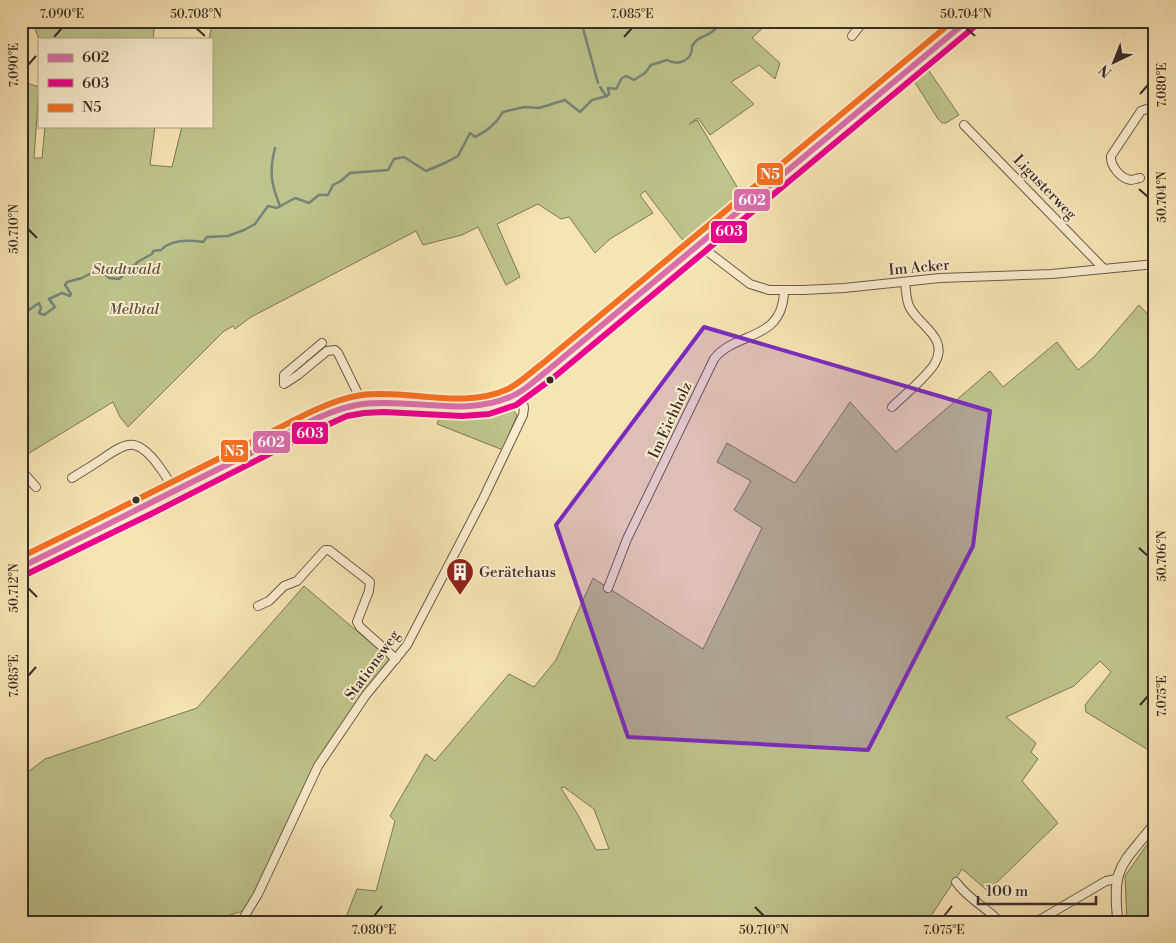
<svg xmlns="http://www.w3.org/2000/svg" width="1176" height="943" font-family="'Libre Bodoni',serif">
  <rect width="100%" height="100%" fill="#f7e4b3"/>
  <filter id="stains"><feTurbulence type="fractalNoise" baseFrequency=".004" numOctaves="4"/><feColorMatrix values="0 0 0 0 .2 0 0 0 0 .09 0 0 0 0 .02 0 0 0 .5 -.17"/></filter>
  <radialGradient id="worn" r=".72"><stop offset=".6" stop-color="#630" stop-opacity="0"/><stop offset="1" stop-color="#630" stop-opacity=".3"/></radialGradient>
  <g fill="#bec48b" stroke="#7c785a" fill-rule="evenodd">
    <polygon points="32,21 155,21 153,39 39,39"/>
    <polygon points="213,21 770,21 752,38 780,63 775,79 759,65 731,82 754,104 710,135 698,118 689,124 697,120 742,195 685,243 645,191 640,195 653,213 610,239 595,253 569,217 561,219 538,204 497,224 520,277 506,285 478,227 462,235 423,245 416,231 251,317 235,329 233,326 224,331 128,427 120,417 113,402 21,458 21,81 39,87 34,158 42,158 45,126 155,126 150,165 172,167 182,126 211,126 211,39 209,39"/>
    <polygon points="925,65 959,115 946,123 942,123 938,119 911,76"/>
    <path d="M1139 305 1155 322V754L1086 712 1085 705 1111 672 1100 661 1074 686 1006 717 1036 743 1031 752 1038 759 1022 781 1058 823 988 891 962 869 927 922H344L357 889 376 891 395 821 390 816 426 754 435 761 509 674 534 687 556 660 593 578 703 649 762 528 734 510 751 481 717 462 727 443 795 483 850 402 896 452 990 371 1003 387 1057 342 1078 370 1094 357ZM564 787 594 809 609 849 596 850 578 815 561 788Z"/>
    <polygon points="511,407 517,415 503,450 437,424 439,419 444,414 466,415 507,410"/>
    <polygon points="304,586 391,660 361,695 316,764 246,910 208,922 21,922 21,777 45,759 197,708"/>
    <polygon points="1155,833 1155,922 1127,922 1125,876"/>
  </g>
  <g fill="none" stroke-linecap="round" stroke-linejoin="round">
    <g stroke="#76847b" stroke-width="2.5">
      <polyline points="581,21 598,83"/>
      <polyline points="600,87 606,96"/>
      <path d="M275 148C269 171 271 184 280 206"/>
      <path d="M21 308 29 310 39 303 41 308 39 313 44 315 55 307 49 299 62 293 70 296 71 294 65 285 67 282 82 278 97 270 105 274 109 278 119 279 139 261 152 254 153 251 161 250C171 239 189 240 203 242L207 237 228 236 244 230 255 224 268 206 277 208 295 198 309 203 319 195H328L333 185 341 181 350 173 388 170 394 159 404 157 426 171 447 162 458 156 470 133 475 137C488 131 496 124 503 112L524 107 539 108 565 100 580 112 592 100 607 96 609 94 608 88 616 89 622 78 626 76 634 80 645 73 651 65 667 60C678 66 693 61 692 46 700 33 708 39 718 26L726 24 727 21"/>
    </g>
    <defs>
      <g id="minor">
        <polyline points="852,36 859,27 861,21"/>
        <polyline points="964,125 1104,269"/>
        <path d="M1140 178C1139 178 1132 180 1131 180 1121 179 1110 166 1111 156L1141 111 1155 106"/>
        <polyline points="699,245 750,284 769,290 803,290 844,288 940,278 1052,274 1155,264"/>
        <polyline points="322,343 284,375 284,384 298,375 327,351 335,350 338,353 363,404"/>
        <path d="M892 407C904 395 927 377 935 363 949 338 920 326 910 308 906 301 906 290 905 282"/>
        <polyline points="21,470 36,487"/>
        <path d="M72 478C83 471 95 464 105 457 127 442 136 438 155 461 162 470 169 480 174 491"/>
        <path d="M608 588 627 539 714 359C735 331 783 342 784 291"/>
        <polyline points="258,606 269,601 284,586 297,581 325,550 329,550 370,582 369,591 357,622 360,627 396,659"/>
        <path d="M956 882C968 899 986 907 1000 922"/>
        <polyline points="241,922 258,894 318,766 366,695 407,645 483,499 523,415 524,408 521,391"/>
        <polyline points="1036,922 1106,881 1116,879"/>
      </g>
      <g id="tertiary">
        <polyline points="21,567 147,506 174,491 312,422 344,408 363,404 384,403 462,407 487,405 511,397 521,391 547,371 967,21"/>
        <path d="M1118 922C1111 864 1123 865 1155 823"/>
      </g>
    </defs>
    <use href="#minor" stroke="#695b4c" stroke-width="10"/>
    <use href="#tertiary" stroke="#695b4c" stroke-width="11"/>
    <use href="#minor" stroke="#faedce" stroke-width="8"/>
    <use href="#tertiary" stroke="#faedce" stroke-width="9"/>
    <defs>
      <path id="bus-1" d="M21 567C98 530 173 491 249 454 282 437 327 408 363 404 412 398 463 417 510 397 524 392 535 380 547 371L967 21"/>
      <polyline id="bus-2" points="25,575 151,514 316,430 347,416 364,413 384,412 462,416 489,414 516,405 553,378 973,28"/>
      <path id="bus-3" d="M21 557C97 520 172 482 248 444 281 428 325 400 362 395 409 389 463 410 508 389 520 383 531 372 542 364L953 21"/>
    </defs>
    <use href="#bus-1" stroke="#faedce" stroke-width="10"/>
    <use href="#bus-2" stroke="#faedce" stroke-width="10"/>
    <use href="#bus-3" stroke="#faedce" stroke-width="10"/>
    <use href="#bus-1" stroke="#da6eab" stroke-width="6"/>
    <use href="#bus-2" stroke="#ec008d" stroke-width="6"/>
    <use href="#bus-3" stroke="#f57022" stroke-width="6"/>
  </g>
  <path fill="#7b2cbf" fill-opacity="0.2" stroke="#7b2cbf" stroke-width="4" stroke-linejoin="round" d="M704 327 990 411 973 546 868 750 628 737 556 525Z"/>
  <path fill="none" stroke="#3a2d29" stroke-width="2" d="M196 28 205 36M966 28 975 36M54 37 62 28M624 37 632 28M28 65 36 56M1140 94 1148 85M1139 189 1148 197M28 229 37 238M1139 548 1148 556M28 588 37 597M28 676 36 667M1140 705 1148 696M755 907 764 916M374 916 382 906M944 916 952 906"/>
  <defs>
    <symbol id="building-pin" viewBox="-11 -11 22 30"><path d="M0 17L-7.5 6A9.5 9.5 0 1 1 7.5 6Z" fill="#8f2418" stroke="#faedce"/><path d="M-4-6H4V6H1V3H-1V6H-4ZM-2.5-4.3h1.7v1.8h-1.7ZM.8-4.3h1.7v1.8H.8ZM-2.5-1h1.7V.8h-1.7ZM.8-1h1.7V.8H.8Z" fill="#fff"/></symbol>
  </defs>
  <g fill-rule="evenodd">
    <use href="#building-pin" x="444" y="556" width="32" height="43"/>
  </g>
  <g fill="#3a2d29" stroke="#faedce" stroke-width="2">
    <circle cx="550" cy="380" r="4.5"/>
    <circle cx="136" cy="500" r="4.5"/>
  </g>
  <g text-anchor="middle" stroke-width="4" stroke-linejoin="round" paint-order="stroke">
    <g font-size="15" fill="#3a2d29" stroke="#faedce">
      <text transform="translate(1045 187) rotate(46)" y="5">Ligusterweg</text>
      <text transform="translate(919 267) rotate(-5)" y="5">Im Acker</text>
      <text transform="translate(670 420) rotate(-65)" y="5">Im Eichholz</text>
      <text transform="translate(372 665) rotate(-54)" y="5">Stationsweg</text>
    </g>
    <g font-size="15" font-style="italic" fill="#5b5342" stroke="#faedce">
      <text x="126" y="274">Stadtwald</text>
      <text x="134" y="314">Melbtal</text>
    </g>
    <g font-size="15" fill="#3a2d29" stroke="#faedce" text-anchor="start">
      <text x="479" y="577">Gerätehaus</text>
    </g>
  </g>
  <g stroke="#faedce" stroke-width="2">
    <rect x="756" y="162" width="28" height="24" rx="5" fill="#f57022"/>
    <rect x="733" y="188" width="38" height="24" rx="5" fill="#da6eab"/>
    <rect x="710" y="220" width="38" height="24" rx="5" fill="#ec008d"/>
    <rect x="291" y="421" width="38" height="24" rx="5" fill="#ec008d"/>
    <rect x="252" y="430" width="39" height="24" rx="5" fill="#da6eab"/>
    <rect x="220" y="439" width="29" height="24" rx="5" fill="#f57022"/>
  </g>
  <g font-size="14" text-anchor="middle" font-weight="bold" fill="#fff">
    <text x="770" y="179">N5</text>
    <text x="752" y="205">602</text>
    <text x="729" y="236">603</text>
    <text x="310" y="438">603</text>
    <text x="271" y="447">602</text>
    <text x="234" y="456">N5</text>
  </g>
  <rect width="1176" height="943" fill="none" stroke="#f7e4b3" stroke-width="55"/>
  <rect x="38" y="38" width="175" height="90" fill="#faedce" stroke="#ada08c"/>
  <rect x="48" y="54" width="25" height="8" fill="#da6eab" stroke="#ada08c"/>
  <text x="82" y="62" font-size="15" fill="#3a2d29">602</text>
  <rect x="48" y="79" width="25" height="8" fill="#ec008d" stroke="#ada08c"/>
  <text x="82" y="88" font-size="15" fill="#3a2d29">603</text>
  <rect x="48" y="104" width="25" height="8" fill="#f57022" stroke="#ada08c"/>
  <text x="82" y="112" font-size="15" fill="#3a2d29">N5</text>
  <g transform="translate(1114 62) rotate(223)" stroke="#faedce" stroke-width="4" paint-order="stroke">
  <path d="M0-4L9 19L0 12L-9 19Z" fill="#3a2d29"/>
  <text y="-8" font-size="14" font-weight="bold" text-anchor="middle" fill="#3a2d29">N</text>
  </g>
  <path d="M978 896v8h118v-8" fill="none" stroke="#3a2d29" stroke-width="2.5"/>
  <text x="986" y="896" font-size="15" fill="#3a2d29" stroke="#faedce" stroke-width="4" paint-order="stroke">100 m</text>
  <rect x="28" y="28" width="1120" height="888" fill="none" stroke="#3a2d29" stroke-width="2"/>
  <g font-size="12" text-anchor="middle" fill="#3a2d29">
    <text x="62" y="18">7.090°E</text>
    <text x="196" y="18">50.708°N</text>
    <text x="632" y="18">7.085°E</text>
    <text x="966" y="18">50.704°N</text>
    <text transform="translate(14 65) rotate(-90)" y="4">7.090°E</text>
    <text transform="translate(1162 85) rotate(-90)" y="4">7.080°E</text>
    <text transform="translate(1162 197) rotate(-90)" y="4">50.704°N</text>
    <text transform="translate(14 229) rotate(-90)" y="4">50.710°N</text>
    <text transform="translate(1162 556) rotate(-90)" y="4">50.706°N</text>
    <text transform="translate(14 588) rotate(-90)" y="4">50.712°N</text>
    <text transform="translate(14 676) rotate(-90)" y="4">7.085°E</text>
    <text transform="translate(1162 696) rotate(-90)" y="4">7.075°E</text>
    <text x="374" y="934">7.080°E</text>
    <text x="764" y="934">50.710°N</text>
    <text x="944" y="934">7.075°E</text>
  </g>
  <rect width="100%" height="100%" filter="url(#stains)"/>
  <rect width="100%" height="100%" fill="url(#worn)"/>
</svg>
